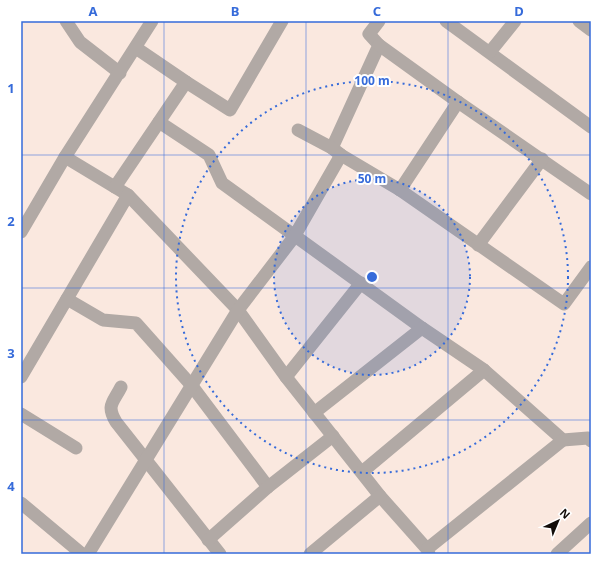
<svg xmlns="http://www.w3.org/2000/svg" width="612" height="575" font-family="'Noto Sans',sans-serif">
  <rect width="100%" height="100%" fill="#fae8df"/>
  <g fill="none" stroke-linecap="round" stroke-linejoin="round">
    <g stroke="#b1a9a5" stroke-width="13">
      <polyline points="66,21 80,42 120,73"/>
      <polyline points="379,21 369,34 379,45 332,148 341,155 400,190 564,304 591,267"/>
      <polyline points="446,21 591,127"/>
      <polyline points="579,21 591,30"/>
      <polyline points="379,45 458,102 591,194"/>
      <polyline points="136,48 186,82"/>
      <polyline points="490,52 515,21"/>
      <polyline points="159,122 209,155 222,183 422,328 484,370 563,440 588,438 591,441"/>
      <polyline points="298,130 332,148"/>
      <polyline points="65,157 128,195 238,310 286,377 380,496 427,549 429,554"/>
      <polyline points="115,187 186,82 230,110 282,21"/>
      <polyline points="400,190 458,102"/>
      <polyline points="21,232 65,157 152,21"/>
      <polyline points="478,245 542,159"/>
      <polyline points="67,299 103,320 136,323 192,386 268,487"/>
      <polyline points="21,377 128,195"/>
      <polyline points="286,377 361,283"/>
      <path d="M121 387C113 403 106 405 116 422L220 554"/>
      <polyline points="314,413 422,328"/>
      <polyline points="21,414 76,448"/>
      <polyline points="362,472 484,370"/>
      <polyline points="21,503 82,554"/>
      <polyline points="208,540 268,487 333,436"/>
      <polyline points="427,549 563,440"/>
      <polyline points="88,554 238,310 294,237 341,155"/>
      <polyline points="310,554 380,496"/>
      <polyline points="557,554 591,523"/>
    </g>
  </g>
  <path fill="none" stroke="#366bda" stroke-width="1" stroke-opacity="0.55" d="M164 21V554M306 21V554M448 21V554M21 155H591M21 288H591M21 420H591"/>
  <circle cx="372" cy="277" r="98" fill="#366bda" fill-opacity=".12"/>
  <g fill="none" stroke="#366bda" stroke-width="2" stroke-dasharray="2 4">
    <circle cx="372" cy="277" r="98"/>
    <circle cx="372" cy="277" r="196"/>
  </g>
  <circle cx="372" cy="277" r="6" fill="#366bda" stroke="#fff" stroke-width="2"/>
  <g font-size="12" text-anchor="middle" font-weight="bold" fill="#366bda" stroke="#fff" stroke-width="4" stroke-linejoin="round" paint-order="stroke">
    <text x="372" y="85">100 m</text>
    <text x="372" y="183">50 m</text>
  </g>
  <rect width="612" height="575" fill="none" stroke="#ffffff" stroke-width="44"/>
  <g transform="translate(558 521) rotate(44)" stroke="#ffffff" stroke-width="3" paint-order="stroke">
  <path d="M0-3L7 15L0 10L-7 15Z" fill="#120d0a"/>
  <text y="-6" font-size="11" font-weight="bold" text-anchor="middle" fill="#120d0a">N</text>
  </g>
  <rect x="22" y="22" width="568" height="531" fill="none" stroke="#366bda" stroke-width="1.5"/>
  <g font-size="13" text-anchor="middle" font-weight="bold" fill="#366bda">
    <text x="93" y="16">A</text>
    <text x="235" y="16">B</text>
    <text x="377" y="16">C</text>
    <text x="519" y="16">D</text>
    <text x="11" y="93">1</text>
    <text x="11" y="226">2</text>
    <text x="11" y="358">3</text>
    <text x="11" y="491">4</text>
  </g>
</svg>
